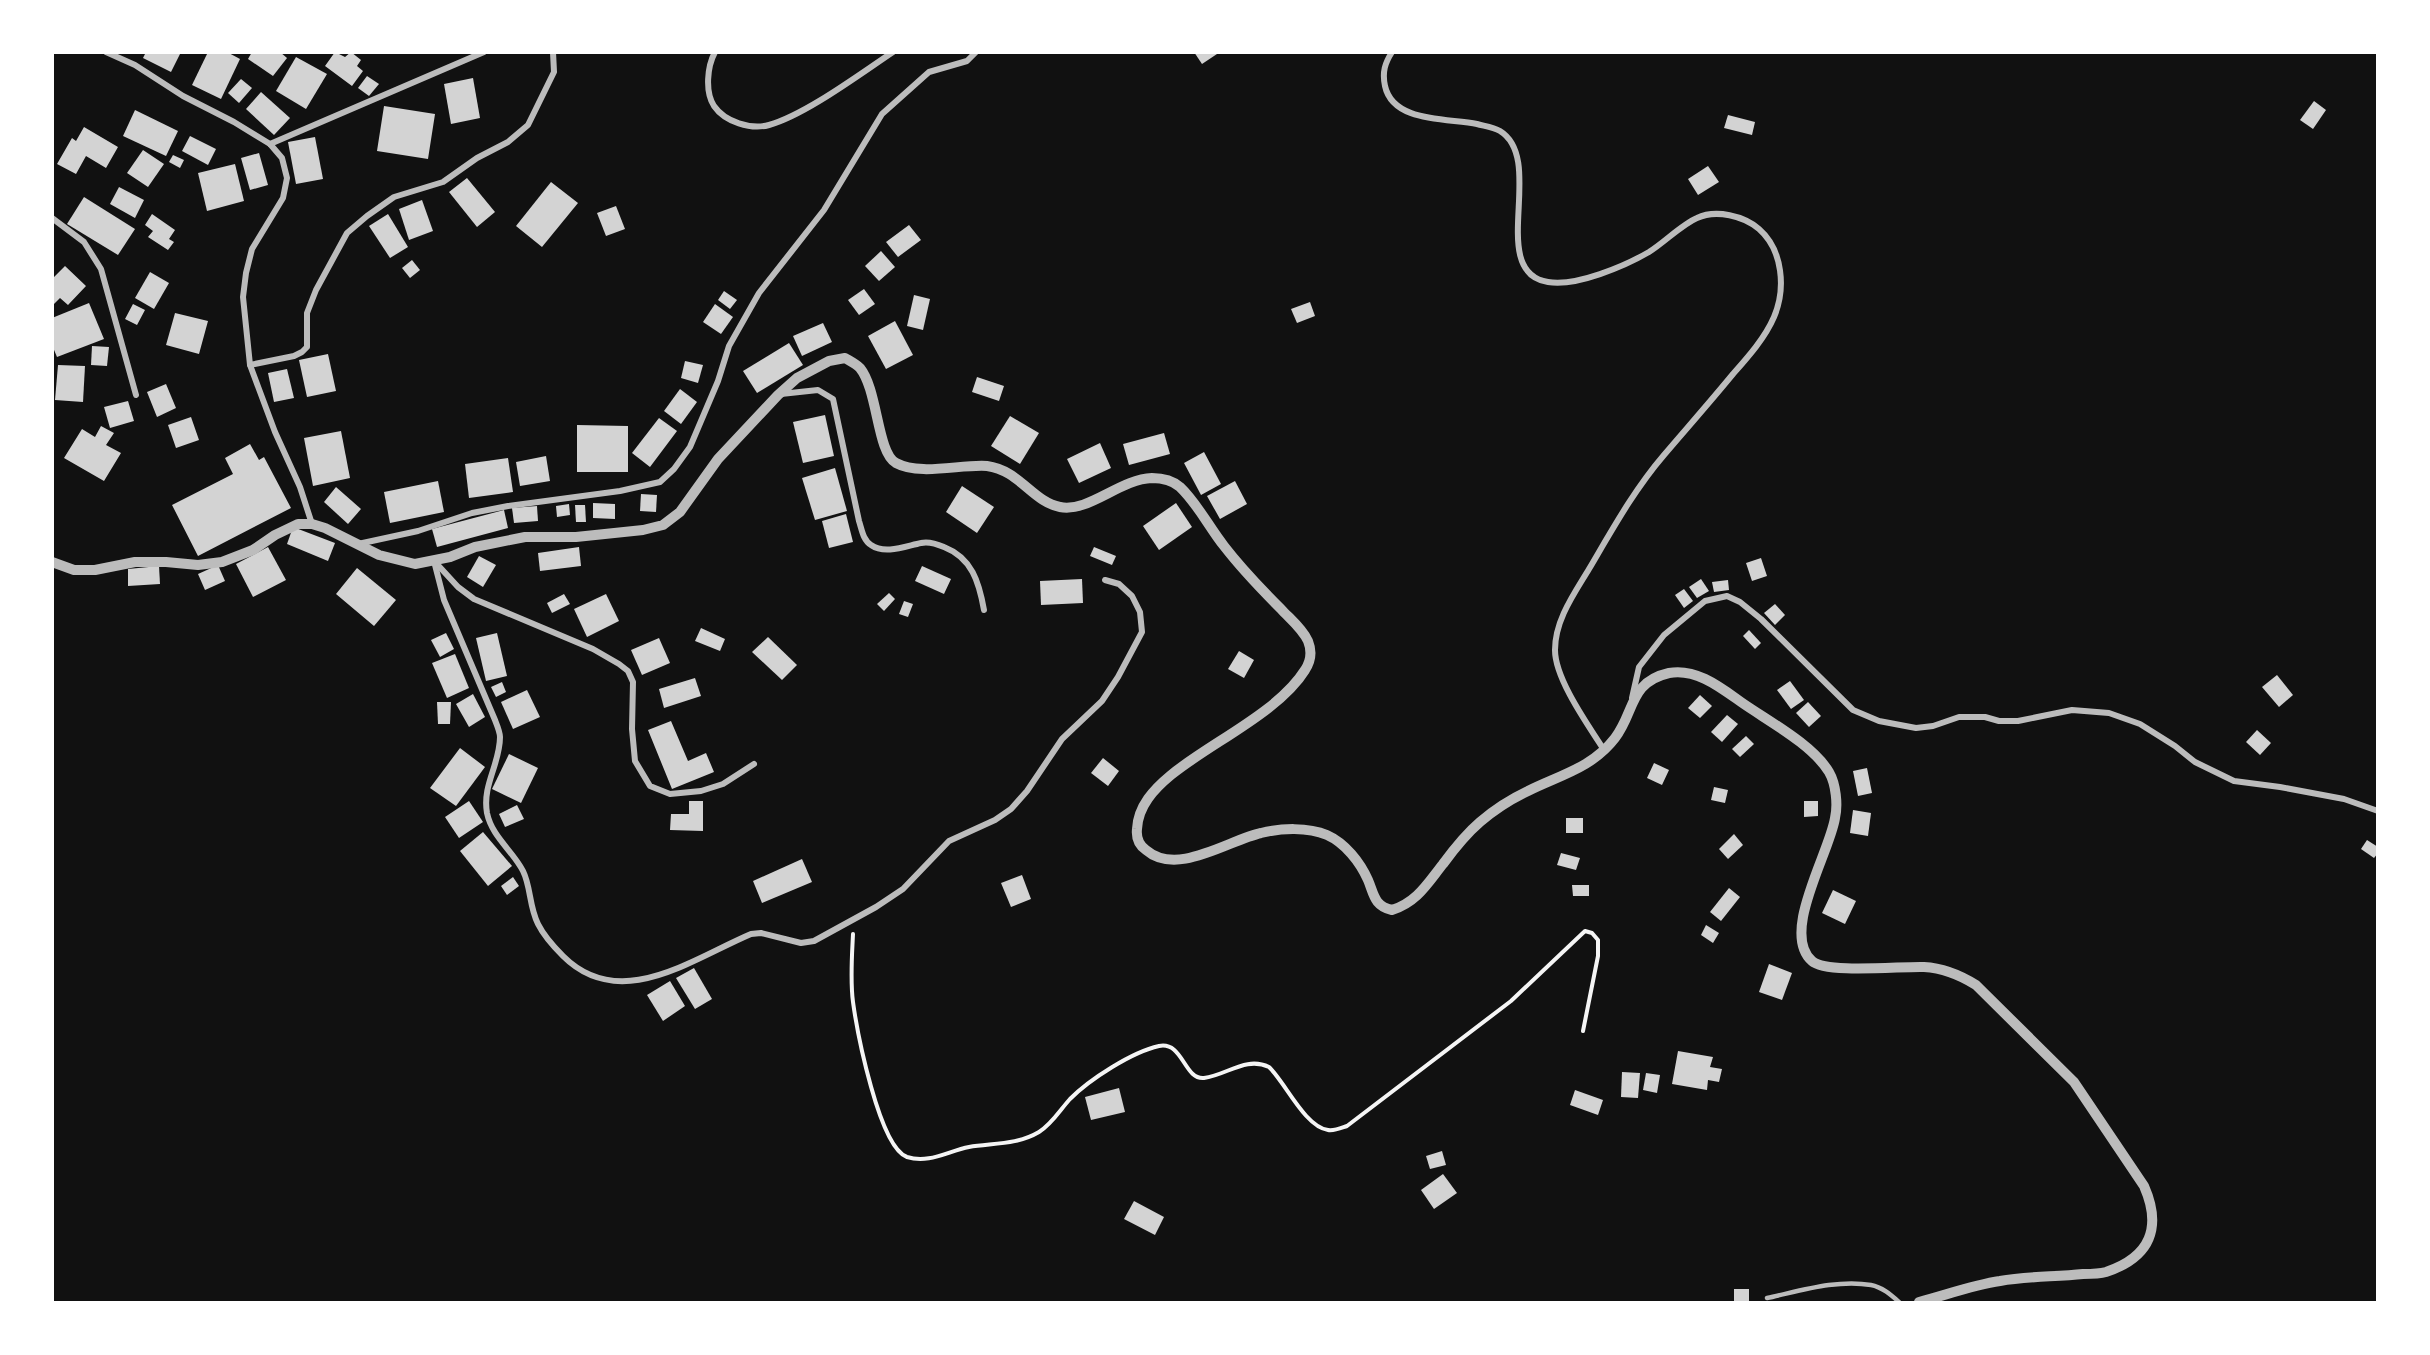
<svg xmlns="http://www.w3.org/2000/svg" width="2430" height="1355" font-family="'Nunito Sans',sans-serif">
  <rect width="100%" height="100%" fill="#111"/>
  <g fill="#d3d3d3">
    <polygon points="146,52 181,52 171,72 143,58"/>
    <polygon points="208,52 227,52 240,59 221,99 192,85"/>
    <polygon points="252,52 280,52 287,58 273,76 248,59"/>
    <polygon points="335,52 345,57 351,52 361,60 357,66 363,71 352,86 325,66"/>
    <polygon points="1194,52 1220,52 1202,64"/>
    <polygon points="296,57 327,74 306,109 276,91"/>
    <polygon points="367,76 379,84 369,96 358,88"/>
    <polygon points="473,78 480,118 451,124 444,84"/>
    <polygon points="241,79 252,88 239,103 228,93"/>
    <polygon points="261,92 290,118 274,135 246,109"/>
    <polygon points="2314,101 2326,110 2313,129 2300,120"/>
    <polygon points="384,106 435,114 428,159 377,151"/>
    <polygon points="135,110 178,131 166,156 123,136"/>
    <polygon points="1728,115 1755,122 1752,135 1724,128"/>
    <polygon points="84,127 118,147 106,168 86,156 76,174 57,164 72,138 76,141"/>
    <polygon points="190,136 216,149 208,165 182,151"/>
    <polygon points="315,137 323,179 296,184 288,142"/>
    <polygon points="143,150 164,164 148,187 127,173"/>
    <polygon points="259,153 268,185 250,190 241,158"/>
    <polygon points="173,155 184,160 180,168 169,162"/>
    <polygon points="235,164 244,201 207,211 198,173"/>
    <polygon points="1708,166 1719,182 1698,195 1688,179"/>
    <polygon points="467,178 495,212 477,227 449,192"/>
    <polygon points="551,182 578,203 542,247 516,226"/>
    <polygon points="119,187 144,200 135,218 110,204"/>
    <polygon points="84,197 135,229 118,255 67,224"/>
    <polygon points="422,200 433,231 409,240 399,209"/>
    <polygon points="616,206 625,229 606,236 597,213"/>
    <polygon points="152,214 175,230 169,239 174,242 168,250 148,237 153,231 145,225"/>
    <polygon points="388,214 408,247 390,258 369,226"/>
    <polygon points="909,225 921,240 898,257 886,242"/>
    <polygon points="881,251 895,267 879,281 865,266"/>
    <polygon points="412,260 420,270 410,278 402,268"/>
    <polygon points="65,266 86,286 68,305 60,298 52,306 52,276 54,277"/>
    <polygon points="150,272 169,283 154,309 135,298"/>
    <polygon points="864,289 875,304 859,315 848,300"/>
    <polygon points="724,291 737,300 730,309 718,300"/>
    <polygon points="914,295 930,299 923,330 907,326"/>
    <polygon points="1310,302 1315,316 1297,323 1291,309"/>
    <polygon points="89,303 104,339 57,357 52,345 52,318"/>
    <polygon points="133,304 145,310 137,325 125,319"/>
    <polygon points="715,304 733,317 721,334 703,322"/>
    <polygon points="175,313 208,321 199,354 166,345"/>
    <polygon points="895,321 913,355 886,369 868,336"/>
    <polygon points="823,323 832,342 802,356 793,336"/>
    <polygon points="789,343 803,365 757,393 743,371"/>
    <polygon points="92,346 109,347 107,366 91,365"/>
    <polygon points="328,354 336,391 307,397 299,360"/>
    <polygon points="685,361 703,365 698,383 681,378"/>
    <polygon points="58,365 85,366 83,402 55,400"/>
    <polygon points="287,369 294,398 274,402 268,373"/>
    <polygon points="977,377 1004,386 999,401 972,392"/>
    <polygon points="166,384 176,408 157,417 147,392"/>
    <polygon points="680,389 697,402 681,424 664,411"/>
    <polygon points="128,401 134,421 110,428 104,407"/>
    <polygon points="825,415 834,456 803,463 793,422"/>
    <polygon points="1010,416 1039,433 1020,464 991,446"/>
    <polygon points="191,417 199,440 176,448 168,425"/>
    <polygon points="659,418 677,431 650,467 632,453"/>
    <polygon points="577,425 628,426 628,472 577,472"/>
    <polygon points="101,426 114,433 106,445 121,453 104,481 64,458 82,429 95,437"/>
    <polygon points="341,431 350,478 313,486 304,438"/>
    <polygon points="1164,433 1170,454 1129,465 1123,444"/>
    <polygon points="1100,443 1111,468 1079,483 1067,459"/>
    <polygon points="250,444 259,460 264,457 291,508 198,556 172,505 233,474 225,458"/>
    <polygon points="1204,452 1221,484 1201,495 1184,463"/>
    <polygon points="546,456 550,481 520,486 516,462"/>
    <polygon points="508,458 513,492 469,498 465,464"/>
    <polygon points="835,468 847,511 815,520 802,478"/>
    <polygon points="438,481 444,512 390,523 384,492"/>
    <polygon points="1235,481 1247,504 1220,519 1207,496"/>
    <polygon points="962,486 994,507 977,533 946,512"/>
    <polygon points="336,487 361,509 348,524 324,502"/>
    <polygon points="641,494 657,495 656,512 640,511"/>
    <polygon points="593,503 615,504 615,519 593,518"/>
    <polygon points="1176,503 1192,527 1159,550 1143,526"/>
    <polygon points="569,504 570,515 557,517 556,506"/>
    <polygon points="575,505 585,505 586,522 576,522"/>
    <polygon points="537,506 538,521 514,523 512,508"/>
    <polygon points="504,510 508,528 437,547 432,529"/>
    <polygon points="846,514 853,542 829,548 822,521"/>
    <polygon points="293,527 335,543 328,561 287,544"/>
    <polygon points="268,547 286,580 253,597 236,564"/>
    <polygon points="579,547 581,566 540,571 538,553"/>
    <polygon points="1094,547 1116,556 1112,565 1090,556"/>
    <polygon points="479,556 496,565 483,587 467,577"/>
    <polygon points="1761,558 1767,576 1752,581 1746,563"/>
    <polygon points="218,565 225,581 205,590 198,574"/>
    <polygon points="159,566 160,584 128,586 128,569"/>
    <polygon points="922,566 951,579 944,594 915,581"/>
    <polygon points="357,568 396,600 374,626 336,594"/>
    <polygon points="1082,579 1083,603 1041,605 1040,581"/>
    <polygon points="1701,579 1709,591 1697,598 1689,587"/>
    <polygon points="1728,580 1729,590 1714,592 1712,582"/>
    <polygon points="1684,589 1693,601 1684,608 1675,595"/>
    <polygon points="889,593 895,599 884,611 877,604"/>
    <polygon points="564,594 570,604 552,613 547,603"/>
    <polygon points="606,594 619,621 587,637 574,609"/>
    <polygon points="904,601 913,604 908,617 899,614"/>
    <polygon points="1775,604 1785,615 1775,625 1764,613"/>
    <polygon points="701,628 725,639 720,651 695,641"/>
    <polygon points="1749,630 1761,643 1755,649 1743,636"/>
    <polygon points="446,633 454,649 440,657 431,640"/>
    <polygon points="497,633 507,676 486,681 476,638"/>
    <polygon points="768,637 797,665 782,680 752,652"/>
    <polygon points="659,638 670,663 642,675 631,650"/>
    <polygon points="1239,651 1254,660 1244,678 1228,669"/>
    <polygon points="455,654 469,688 447,698 432,663"/>
    <polygon points="2277,675 2293,695 2279,707 2262,687"/>
    <polygon points="695,678 701,696 664,708 659,689"/>
    <polygon points="1790,681 1804,700 1791,709 1777,690"/>
    <polygon points="502,682 506,692 496,697 491,687"/>
    <polygon points="527,690 540,717 513,729 501,702"/>
    <polygon points="473,694 485,717 469,727 456,704"/>
    <polygon points="1700,695 1712,706 1700,718 1688,708"/>
    <polygon points="437,702 451,702 450,724 438,724"/>
    <polygon points="1808,702 1821,716 1809,727 1796,713"/>
    <polygon points="1727,715 1738,724 1722,742 1711,732"/>
    <polygon points="671,721 688,761 706,753 714,772 672,789 648,730"/>
    <polygon points="2257,730 2271,743 2260,755 2246,742"/>
    <polygon points="1746,736 1754,744 1740,757 1732,749"/>
    <polygon points="460,748 485,767 456,806 430,788"/>
    <polygon points="509,754 538,768 521,803 492,789"/>
    <polygon points="1103,758 1119,771 1108,786 1091,773"/>
    <polygon points="1654,763 1669,770 1662,785 1647,778"/>
    <polygon points="1867,768 1872,793 1858,796 1853,771"/>
    <polygon points="1714,787 1728,790 1725,803 1711,800"/>
    <polygon points="469,801 483,822 459,838 445,817"/>
    <polygon points="689,801 703,801 703,831 670,830 671,814 689,814"/>
    <polygon points="1804,801 1818,801 1818,816 1804,817"/>
    <polygon points="517,805 524,819 505,827 499,814"/>
    <polygon points="1853,810 1871,813 1868,836 1850,833"/>
    <rect x="1566" y="818" width="17" height="15"/>
    <polygon points="483,832 512,866 488,886 460,851"/>
    <polygon points="1734,834 1743,845 1728,859 1719,849"/>
    <polygon points="2367,840 2378,847 2378,853 2374,858 2361,849"/>
    <polygon points="1561,853 1580,858 1576,870 1557,865"/>
    <polygon points="802,859 812,882 762,903 753,881"/>
    <polygon points="1022,875 1031,899 1011,907 1001,883"/>
    <polygon points="513,877 519,886 507,895 501,886"/>
    <polygon points="1572,885 1589,885 1589,896 1573,896"/>
    <polygon points="1729,888 1740,897 1721,921 1710,912"/>
    <polygon points="1833,890 1856,901 1845,924 1822,913"/>
    <polygon points="1706,925 1719,933 1713,943 1701,935"/>
    <polygon points="1769,964 1792,973 1782,1000 1759,992"/>
    <polygon points="694,968 712,999 695,1009 676,978"/>
    <polygon points="670,981 685,1006 663,1021 647,995"/>
    <polygon points="1678,1051 1713,1057 1710,1067 1722,1069 1719,1082 1708,1080 1707,1090 1672,1084"/>
    <polygon points="1622,1072 1640,1073 1638,1098 1621,1097"/>
    <polygon points="1646,1073 1660,1075 1657,1093 1643,1090"/>
    <polygon points="1119,1088 1125,1112 1091,1120 1085,1097"/>
    <polygon points="1575,1090 1603,1100 1598,1115 1570,1105"/>
    <polygon points="1442,1151 1446,1165 1430,1169 1426,1156"/>
    <polygon points="1443,1174 1457,1193 1434,1209 1421,1190"/>
    <polygon points="1134,1201 1164,1217 1155,1235 1124,1219"/>
    <rect x="1734" y="1289" width="15" height="13"/>
  </g>
  <g fill="none" stroke-linecap="round" stroke-linejoin="round">
    <path stroke="#f5f5f5" stroke-width="4" d="M853 934C852 956 850 980 853 1002 857 1031 879 1147 907 1157 929 1164 948 1151 969 1147 993 1143 1017 1145 1039 1132 1052 1124 1060 1110 1070 1099 1090 1079 1132 1052 1159 1046 1183 1041 1184 1080 1204 1078 1227 1075 1246 1056 1269 1067 1285 1082 1305 1127 1328 1130 1335 1131 1341 1128 1347 1126L1511 1001 1585 931 1592 933 1598 940V956L1583 1031"/>
    <path stroke="#bcbcbc" stroke-width="4.5" d="M1767 1298C1800 1291 1837 1279 1871 1285 1882 1287 1891 1295 1899 1302"/>
    <g stroke="#bcbcbc" stroke-width="6">
      <polyline points="106,52 135,65 183,96 234,122 270,144 282,158 287,178 283,198 252,249 246,273 243,297 250,365 275,432 300,487 312,524"/>
      <path d="M715 52C707 67 705 92 714 106 725 122 751 130 769 125 805 115 860 74 893 52"/>
      <path d="M1392 52C1385 63 1382 72 1385 86 1393 123 1448 118 1477 124 1484 126 1493 127 1500 131 1547 160 1486 272 1548 282 1576 287 1625 266 1649 252 1665 242 1681 225 1697 218 1716 209 1744 216 1759 229 1783 250 1786 289 1774 317 1765 338 1748 357 1733 374 1710 402 1687 428 1664 455 1634 490 1612 530 1589 569 1574 594 1555 620 1555 650 1555 679 1588 725 1604 750"/>
      <polyline points="270,144 484,52"/>
      <polyline points="52,218 84,242 101,269 136,395"/>
      <polyline points="250,365 294,356 302,352 307,347 307,313 316,290 347,233 367,216 394,197 443,182 477,158 508,142 528,125 554,72 553,52"/>
      <path d="M781 394 818 390 833 399 859 521C862 530 863 540 871 545 885 555 906 546 921 543 929 541 937 544 944 547 972 558 979 582 984 610"/>
      <polyline points="358,544 418,531 472,513 508,506 620,491 660,482 674,469 690,447 718,381 729,346 759,293 824,210 882,114 929,72 967,61 976,52"/>
      <path d="M434 561 444 600 495 720C497 725 500 732 500 737 500 764 482 785 487 813 492 837 513 851 523 871 531 887 529 906 538 924 544 936 553 946 563 956 620 1013 692 959 751 934L761 933 801 943 814 941 876 907 903 889 949 841 995 820 1011 809 1027 791 1062 739 1102 701 1118 677 1142 632 1140 612 1132 596 1119 584 1105 580"/>
      <polyline points="436,563 458,587 474,599 593,649 619,664 628,671 633,682 632,729 635,761 650,786 670,794 701,791 723,784 754,764"/>
      <polyline points="1632,698 1639,667 1664,635 1705,601 1727,596 1740,602 1761,619 1853,710 1879,721 1916,728 1933,726 1959,717 1985,717 1999,721 2018,721 2072,710 2109,713 2140,724 2175,746 2195,762 2234,781 2280,787 2344,799 2378,811"/>
    </g>
    <path stroke="#bcbcbc" stroke-width="10" d="M52 562 74 570H95L135 562H166L198 565 222 562 253 550 275 535 298 524H312L325 528 379 555 415 564 450 557 475 547 525 537H576L643 530 663 525 680 512 718 459 778 395 797 378 829 361 845 358C850 361 856 364 860 368 878 390 877 453 896 463 920 476 961 464 987 466 1019 470 1033 502 1060 507 1088 513 1120 479 1152 478 1162 478 1172 480 1180 487 1197 503 1209 527 1224 546 1241 568 1261 589 1281 609 1290 619 1302 628 1308 641 1312 651 1311 661 1305 670 1279 712 1210 743 1171 775 1154 789 1138 806 1137 829 1136 838 1139 845 1146 850 1177 877 1229 840 1261 833 1281 828 1308 827 1327 835 1345 843 1360 862 1368 880 1374 894 1374 906 1392 910 1417 902 1427 884 1443 864 1454 849 1466 834 1480 822 1494 810 1511 799 1528 791 1560 775 1592 768 1615 738 1635 712 1629 682 1669 673 1696 668 1720 687 1741 702 1768 721 1812 744 1829 772 1836 784 1838 805 1835 818 1830 852 1780 933 1812 961 1826 974 1902 966 1924 967 1944 968 1960 975 1976 985L2074 1082 2144 1186C2162 1227 2151 1257 2106 1272 2099 1274 2090 1274 2083 1274 2055 1277 2027 1276 2000 1281 1973 1285 1946 1295 1919 1302"/>
  </g>
  <rect width="2430" height="1355" fill="none" stroke="#ffffff" stroke-width="108"/>
</svg>
